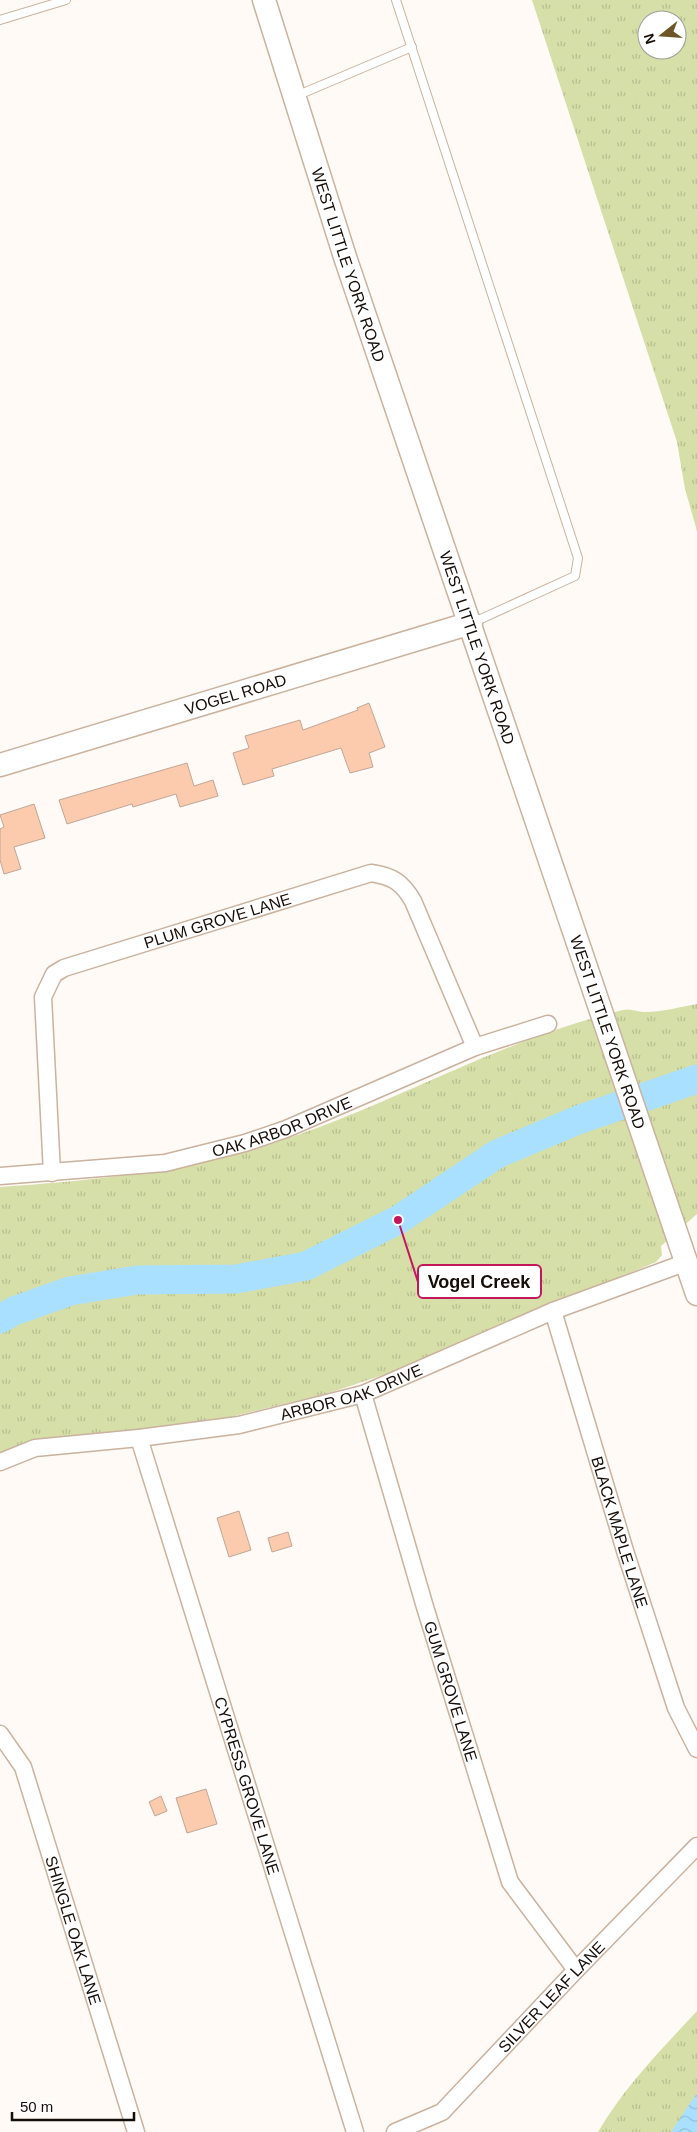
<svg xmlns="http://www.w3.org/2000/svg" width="697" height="2132" font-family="Arial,sans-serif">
  <defs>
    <pattern id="grass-tufts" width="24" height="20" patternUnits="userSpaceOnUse" patternTransform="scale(1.25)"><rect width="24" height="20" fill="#d6dfa8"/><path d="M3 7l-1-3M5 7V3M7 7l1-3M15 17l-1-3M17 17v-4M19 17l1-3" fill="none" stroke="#b7be8f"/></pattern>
    <pattern id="water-waves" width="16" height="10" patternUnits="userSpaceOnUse" patternTransform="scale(1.25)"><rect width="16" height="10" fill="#aae0ff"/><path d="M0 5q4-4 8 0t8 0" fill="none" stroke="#91bfd9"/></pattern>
  </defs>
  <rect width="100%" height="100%" fill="#fffaf6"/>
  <g fill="url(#grass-tufts)" fill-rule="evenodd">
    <path d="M532 0H697V531L685 489 677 442ZM647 20H677V50H647Z"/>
    <path d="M697 1004V1214L661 1246 662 1255 656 1262 407 1367 329 1393 210 1422 23 1445 0 1453V1187C85 1181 168 1173 251 1150 378 1114 493 1041 623 1010 631 1008 637 1012 645 1012 662 1012 680 1007 697 1004Z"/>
    <path d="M697 2011V2132H598C625 2086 661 2050 697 2011Z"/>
  </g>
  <polygon fill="url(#water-waves)" points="697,2093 697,2132 671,2132"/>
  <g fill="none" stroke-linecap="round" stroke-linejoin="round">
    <polyline stroke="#aae0ff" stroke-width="29" points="0,1319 14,1311 70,1291 137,1280 236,1279 306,1266 398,1220 497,1154 578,1120 697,1079"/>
  </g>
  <g fill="#fccaac" stroke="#c1a696">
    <polygon points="369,703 385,747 369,753 373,767 350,773 341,748 272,769 274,776 243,785 233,753 249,748 245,736 300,720 303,730 358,710 357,708"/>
    <polygon points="187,763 194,786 213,780 218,796 180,807 176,794 133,807 132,804 67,824 59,800"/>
    <polygon points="34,804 45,838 14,847 21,869 4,874 0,860 0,829 4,827 0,815"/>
    <polygon points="239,1511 251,1550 229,1557 217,1518"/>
    <polygon points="288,1532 292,1546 272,1552 268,1538"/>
    <polygon points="206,1789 217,1824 187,1833 176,1798"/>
    <polygon points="161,1796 167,1811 155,1816 149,1802"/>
  </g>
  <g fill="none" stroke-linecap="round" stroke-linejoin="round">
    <defs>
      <g id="lane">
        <polyline points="396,0 578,558 575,576 472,623"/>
        <polyline points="0,20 66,0"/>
        <polyline points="296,96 412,47"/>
      </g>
      <g id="street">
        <path id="s1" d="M52 1173 43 997 54 974 64 968 371 873C392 876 402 882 413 901L475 1047"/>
        <path id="s2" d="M0 1176 165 1163 245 1143 286 1129 475 1047 548 1024"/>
        <path id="s3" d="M553 1311 626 1554 676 1708 697 1749"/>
        <path id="s4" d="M363 1394 425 1607 510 1882 576 1970"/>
        <path id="s5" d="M139 1438 355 2132"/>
        <path id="s6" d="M0 1462 35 1448 139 1438 239 1425 363 1394 553 1311 687 1262"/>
        <path id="s7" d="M0 1734 23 1767 136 2132"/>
        <path id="s8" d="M395 2132 442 2112 576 1970 697 1846"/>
      </g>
      <g id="secondary">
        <path id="s9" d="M264 0 345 257 697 1294"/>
        <path id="s10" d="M0 765 471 623"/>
      </g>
    </defs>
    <use href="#lane" stroke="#cab29e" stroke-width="10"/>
    <use href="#street" stroke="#cab29e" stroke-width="19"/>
    <use href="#secondary" stroke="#cab29e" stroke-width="25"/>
    <use href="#lane" stroke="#fff" stroke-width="8"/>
    <use href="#street" stroke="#fff" stroke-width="16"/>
    <use href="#secondary" stroke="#fff" stroke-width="22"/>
  </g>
  <g text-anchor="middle" stroke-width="4" stroke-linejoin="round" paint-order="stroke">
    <g font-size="16" fill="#150d07" stroke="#fff">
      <text dy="6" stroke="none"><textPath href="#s9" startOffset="278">WEST LITTLE YORK ROAD</textPath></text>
      <text dy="6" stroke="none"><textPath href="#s9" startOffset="682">WEST LITTLE YORK ROAD</textPath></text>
      <text dy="6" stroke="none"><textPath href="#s10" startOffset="246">VOGEL ROAD</textPath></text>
      <text dy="6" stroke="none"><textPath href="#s1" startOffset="374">PLUM GROVE LANE</textPath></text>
      <text dy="6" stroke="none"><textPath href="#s9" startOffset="1088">WEST LITTLE YORK ROAD</textPath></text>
      <text dy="6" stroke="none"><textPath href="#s2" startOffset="288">OAK ARBOR DRIVE</textPath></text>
      <text dy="6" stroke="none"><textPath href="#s6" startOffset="360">ARBOR OAK DRIVE</textPath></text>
      <text dy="6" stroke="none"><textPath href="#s3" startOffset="231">BLACK MAPLE LANE</textPath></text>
      <text dy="6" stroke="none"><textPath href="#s4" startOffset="310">GUM GROVE LANE</textPath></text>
      <text dy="6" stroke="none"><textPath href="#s5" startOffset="364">CYPRESS GROVE LANE</textPath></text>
      <text dy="6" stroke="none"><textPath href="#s7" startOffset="211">SHINGLE OAK LANE</textPath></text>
      <text dy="6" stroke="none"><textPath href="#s8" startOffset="210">SILVER LEAF LANE</textPath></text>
    </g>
  </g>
  <path fill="none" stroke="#c2185b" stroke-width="2" d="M398 1220L418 1282"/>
  <circle fill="#c2185b" stroke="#fff" stroke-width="2" cx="398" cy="1220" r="5"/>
  <rect fill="#fff" stroke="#c2185b" stroke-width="2" x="418" y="1265" width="123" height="33" rx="5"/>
  <g font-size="18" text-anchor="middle" font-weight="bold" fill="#150d07">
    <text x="479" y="1288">Vogel Creek</text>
  </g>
  <g transform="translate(662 35) rotate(253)"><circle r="24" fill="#ffffff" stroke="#a19e9c"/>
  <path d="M0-4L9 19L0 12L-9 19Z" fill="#6e5526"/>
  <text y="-8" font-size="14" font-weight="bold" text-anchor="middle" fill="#150d07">N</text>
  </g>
  <path d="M12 2112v8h122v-8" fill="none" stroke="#150d07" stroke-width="2.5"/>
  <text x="20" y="2112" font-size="15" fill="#150d07" stroke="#ffffff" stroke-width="4" paint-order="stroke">50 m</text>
</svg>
